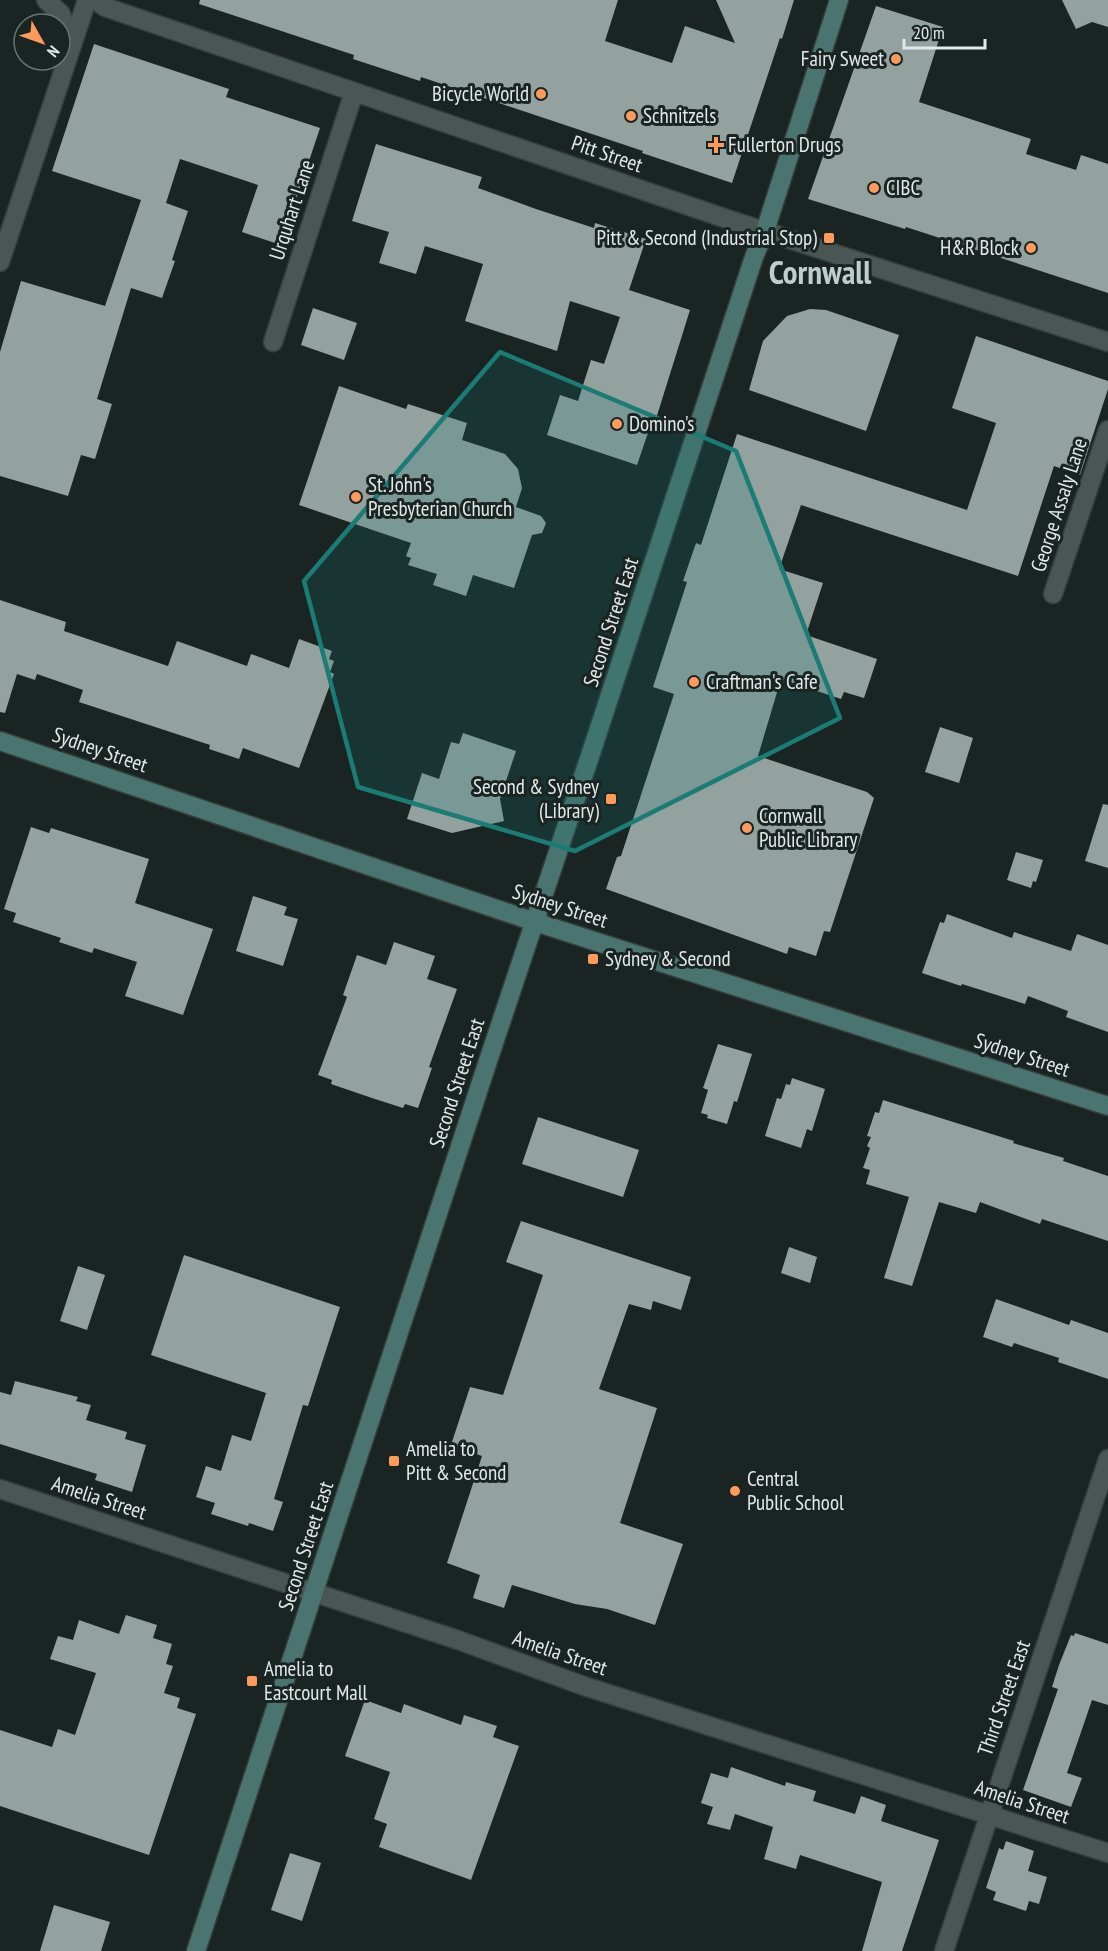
<svg xmlns="http://www.w3.org/2000/svg" width="1108" height="1951" font-family="'PT Sans Narrow',sans-serif">
  <rect width="100%" height="100%" fill="#192423"/>
  <g fill="#93a19f">
    <polygon points="200,0 618,0 605,41 672,63 685,26 735,43 716,0 794,0 782,39 780,38 732,183 642,153 643,151 421,77 420,81 353,59 354,55 199,4"/>
    <polygon points="1062,0 1108,0 1108,27 1092,22 1076,29"/>
    <polygon points="876,6 943,27 919,102 1031,139 1026,154 1076,170 1081,155 1108,164 1108,293 906,227 905,229 808,199"/>
    <polygon points="94,44 229,89 226,97 320,128 281,245 242,232 258,185 180,159 166,203 188,211 172,260 175,261 162,298 131,288 97,399 112,404 95,459 81,455 68,496 0,476 0,352 21,281 105,306 141,200 52,171"/>
    <polygon points="376,144 482,177 478,188 536,209 594,228 595,223 646,239 629,290 690,310 655,422 652,421 637,465 547,435 560,395 578,401 591,360 604,364 620,317 570,301 557,351 465,321 483,264 425,246 416,274 379,263 389,232 352,221"/>
    <polygon points="313,308 357,323 344,360 301,345"/>
    <polygon points="810,309 826,310 899,335 866,431 749,390 763,341 787,316"/>
    <polygon points="976,336 1108,381 1108,389 1080,475 1054,466 1018,576 801,505 779,569 823,583 806,635 877,659 864,698 844,692 841,699 781,679 758,756 867,792 874,798 830,932 824,931 816,956 789,947 787,954 606,889 617,857 621,856 674,694 653,687 687,582 683,581 696,543 701,545 737,434 967,510 996,423 952,408"/>
    <polygon points="339,386 406,409 408,404 467,423 462,440 505,454 518,469 522,488 516,507 541,516 546,523 542,533 532,535 514,588 473,575 466,596 433,585 437,574 408,565 411,558 406,556 411,543 299,505"/>
    <polygon points="0,600 66,622 64,631 168,666 177,641 247,666 251,654 289,668 299,639 332,651 329,659 334,661 330,672 334,674 299,768 243,748 239,759 209,749 210,745 79,702 83,690 37,674 35,680 17,674 5,713 0,712"/>
    <polygon points="940,727 973,738 959,783 925,772"/>
    <polygon points="463,733 516,751 500,799 504,821 452,833 407,819 422,773 439,779 451,742 459,744"/>
    <polygon points="1103,804 1108,805 1108,868 1085,861"/>
    <polygon points="31,827 49,833 51,828 149,859 135,903 213,929 183,1015 125,996 137,962 94,948 92,953 59,942 61,938 13,922 16,913 4,909"/>
    <polygon points="1016,852 1043,860 1036,882 1033,881 1031,888 1007,880"/>
    <polygon points="253,896 287,907 284,915 298,919 283,966 236,951"/>
    <polygon points="947,914 1012,938 1014,932 1071,951 1077,934 1108,945 1108,1032 1066,1017 1068,1011 1028,996 1025,1004 962,984 961,986 922,973 940,922 944,923"/>
    <polygon points="394,942 435,956 427,979 457,989 429,1067 432,1068 418,1108 405,1104 403,1108 372,1098 331,1084 332,1080 318,1075 347,997 343,995 357,955 386,965"/>
    <polygon points="718,1044 752,1054 737,1102 734,1101 727,1124 707,1118 708,1115 701,1113 708,1090 703,1088"/>
    <polygon points="792,1078 825,1089 812,1131 807,1129 801,1148 765,1136 777,1098 781,1099 786,1084 790,1085"/>
    <polygon points="883,1100 1014,1141 1013,1143 1064,1158 1063,1161 1108,1176 1108,1241 1042,1219 1040,1224 980,1202 976,1213 939,1202 912,1286 884,1278 909,1197 866,1184 870,1170 863,1168 870,1148 867,1146 871,1137 867,1136 875,1112 879,1113"/>
    <polygon points="538,1117 639,1150 623,1197 522,1164"/>
    <polygon points="521,1221 691,1277 681,1310 653,1301 651,1310 629,1304 599,1389 657,1408 620,1523 683,1544 655,1625 607,1609 575,1604 512,1585 504,1608 473,1598 480,1575 447,1563 482,1456 451,1445 470,1387 503,1395 543,1275 506,1262"/>
    <polygon points="789,1247 817,1257 810,1283 781,1273"/>
    <polygon points="184,1255 340,1307 308,1406 303,1405 274,1499 283,1502 273,1531 249,1523 248,1526 211,1514 215,1503 196,1497 206,1466 221,1471 232,1435 251,1441 266,1393 151,1355"/>
    <polygon points="78,1266 105,1275 87,1330 60,1321"/>
    <polygon points="996,1299 1069,1325 1071,1320 1108,1333 1108,1379 1058,1362 1059,1358 1014,1343 1012,1347 983,1337"/>
    <polygon points="15,1381 78,1397 76,1401 91,1405 86,1420 127,1432 125,1439 146,1445 132,1492 95,1480 97,1474 0,1444 0,1392 11,1395"/>
    <polygon points="126,1615 157,1625 153,1638 172,1644 166,1664 173,1666 164,1693 180,1698 177,1708 196,1714 149,1855 0,1806 0,1730 52,1747 58,1729 75,1735 96,1673 50,1659 58,1636 73,1640 79,1620 119,1634"/>
    <polygon points="1075,1633 1108,1644 1108,1705 1092,1700 1067,1773 1082,1778 1071,1807 1023,1790 1058,1689 1052,1687 1059,1665 1071,1635 1074,1636"/>
    <polygon points="365,1700 401,1713 404,1704 461,1725 464,1715 497,1726 493,1737 519,1746 471,1880 379,1847 387,1824 374,1819 390,1772 345,1756"/>
    <polygon points="731,1767 785,1786 786,1782 816,1791 813,1801 855,1814 861,1796 886,1805 881,1821 939,1840 902,1951 862,1951 882,1882 800,1855 796,1869 764,1859 773,1827 735,1814 730,1830 707,1824 713,1807 701,1803 711,1773 728,1778"/>
    <polygon points="1006,1841 1034,1851 1028,1871 1047,1877 1039,1904 1029,1901 1026,1911 993,1900 996,1892 986,1888 999,1848 1003,1850"/>
    <polygon points="290,1853 321,1863 302,1921 271,1910"/>
    <polygon points="54,1905 110,1922 101,1951 40,1951"/>
  </g>
  <g fill="none" stroke-linecap="round" stroke-linejoin="round">
    <defs>
      <g id="street">
        <polyline points="46,0 61,14 71,46"/>
        <polyline points="95,0 105,7 730,220 1108,342"/>
        <polyline points="0,262 87,0"/>
        <polyline points="273,342 354,92"/>
        <polyline points="1053,594 1108,430"/>
        <polyline points="0,1489 458,1640 584,1686 1108,1853"/>
        <polyline points="944,1951 1108,1459"/>
      </g>
      <g id="secondary">
        <polyline points="0,741 535,922 1108,1106"/>
        <polyline points="196,1951 487,1064 592,750 754,257 765,231 839,0"/>
      </g>
    </defs>
    <use href="#street" stroke="#353e3c" stroke-width="21"/>
    <use href="#secondary" stroke="#353e3c" stroke-width="21"/>
    <use href="#street" stroke="#4a5654" stroke-width="18"/>
    <use href="#secondary" stroke="#4a746f" stroke-width="18"/>
  </g>
  <path fill="#1a7c74" fill-opacity="0.2" stroke="#1a7c74" stroke-width="4.5" stroke-linejoin="round" d="M500 352 736 451 840 718 575 851 358 787 304 581Z"/>
  <g fill="#ff9b5a" stroke="#192423" stroke-width="2">
    <circle cx="896" cy="59" r="6"/>
    <circle cx="541" cy="94" r="6"/>
    <circle cx="631" cy="116" r="6"/>
    <path d="M713 136h6v6h6v6h-6v6h-6v-6h-6v-6h6z"/>
    <circle cx="874" cy="188" r="6"/>
    <rect x="823" y="232" width="12" height="12" rx="3"/>
    <circle cx="1031" cy="248" r="6"/>
    <circle cx="617" cy="424" r="6"/>
    <circle cx="356" cy="497" r="6"/>
    <circle cx="694" cy="682" r="6"/>
    <rect x="605" y="793" width="12" height="12" rx="3"/>
    <circle cx="747" cy="828" r="6"/>
    <rect x="587" y="953" width="12" height="12" rx="3"/>
    <rect x="388" y="1455" width="12" height="12" rx="3"/>
    <circle cx="735" cy="1491" r="6"/>
    <rect x="246" y="1675" width="12" height="12" rx="3"/>
  </g>
  <g text-anchor="middle" stroke-width="6" stroke-linejoin="round" paint-order="stroke">
    <g font-size="21" fill="#e2e9e8" stroke="#192423" text-anchor="start">
      <text x="884" y="66" text-anchor="end">Fairy Sweet</text>
      <text x="529" y="101" text-anchor="end">Bicycle World</text>
      <text x="643" y="123">Schnitzels</text>
      <text x="728" y="152">Fullerton Drugs</text>
      <text x="886" y="195">CIBC</text>
      <text x="817" y="245" text-anchor="end">Pitt &amp; Second (Industrial Stop)</text>
      <text x="1019" y="255" text-anchor="end">H&amp;R Block</text>
      <text x="629" y="431">Domino's</text>
      <text x="368" y="492">St. John's<tspan x="368" dy="24">Presbyterian Church</tspan></text>
      <text x="706" y="689">Craftman's Cafe</text>
      <text x="599" y="794" text-anchor="end">Second &amp; Sydney<tspan x="599" dy="24">(Library)</tspan></text>
      <text x="759" y="823">Cornwall<tspan x="759" dy="24">Public Library</tspan></text>
      <text x="605" y="966">Sydney &amp; Second</text>
      <text x="406" y="1456">Amelia to<tspan x="406" dy="24">Pitt &amp; Second</tspan></text>
      <text x="747" y="1486">Central<tspan x="747" dy="24">Public School</tspan></text>
      <text x="264" y="1676">Amelia to<tspan x="264" dy="24">Eastcourt Mall</tspan></text>
    </g>
    <g font-size="21" fill="#e2e9e8" stroke="#192423">
      <text transform="translate(607 154) rotate(19)" y="7">Pitt Street</text>
      <text transform="translate(292 210) rotate(-72)" y="7">Urquhart Lane</text>
      <text transform="translate(1059 505) rotate(-72)" y="7">George Assaly Lane</text>
      <text transform="translate(611 622) rotate(-72)" y="7">Second Street East</text>
      <text transform="translate(100 750) rotate(19)" y="7">Sydney Street</text>
      <text transform="translate(560 906) rotate(18)" y="7">Sydney Street</text>
      <text transform="translate(1022 1055) rotate(18)" y="7">Sydney Street</text>
      <text transform="translate(457 1083) rotate(-72)" y="7">Second Street East</text>
      <text transform="translate(99 1498) rotate(18)" y="7">Amelia Street</text>
      <text transform="translate(306 1546) rotate(-72)" y="7">Second Street East</text>
      <text transform="translate(560 1653) rotate(19)" y="7">Amelia Street</text>
      <text transform="translate(1004 1698) rotate(-71)" y="7">Third Street East</text>
      <text transform="translate(1022 1802) rotate(18)" y="7">Amelia Street</text>
    </g>
    <g font-size="33" font-weight="bold" fill="#bfcecb" stroke="#192423">
      <text x="820" y="284">Cornwall</text>
    </g>
  </g>
  <g transform="translate(42 42) rotate(130)"><circle r="28" fill="#192423" stroke="#697372" stroke-width="1.5"/>
  <path d="M0-4.5L10 22L0 15L-10 22Z" fill="#ff9b5a"/>
  <text y="-9" font-size="16" font-weight="bold" text-anchor="middle" fill="#e2e9e8">N</text>
  </g>
  <path d="M904 39v9h81v-9" fill="none" stroke="#e2e9e8" stroke-width="3"/>
  <text x="913" y="39" font-size="18" fill="#e2e9e8" stroke="#192423" stroke-width="4.5" paint-order="stroke">20 m</text>
</svg>
